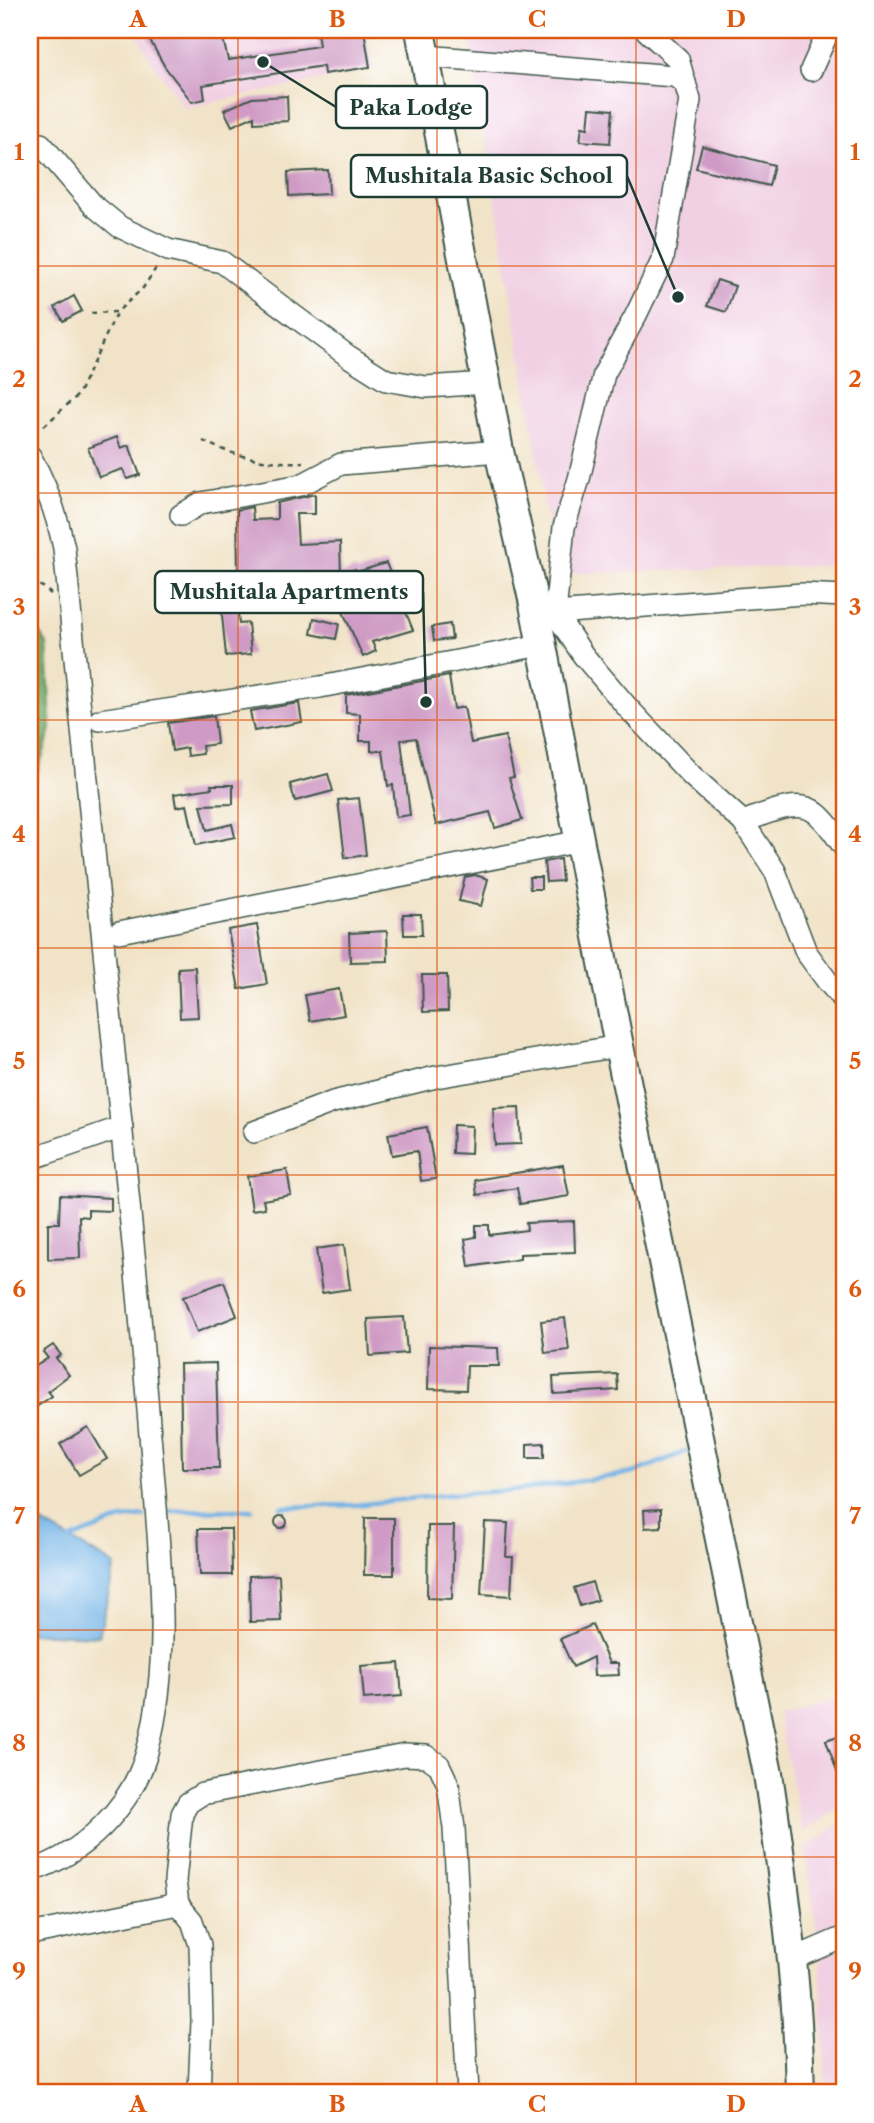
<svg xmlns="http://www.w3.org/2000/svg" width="874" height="2123" font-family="'Libre Caslon Text',serif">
  <rect width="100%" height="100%" fill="#fff"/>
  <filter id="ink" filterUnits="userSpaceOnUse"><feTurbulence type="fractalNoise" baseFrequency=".0143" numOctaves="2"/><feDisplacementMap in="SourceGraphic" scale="14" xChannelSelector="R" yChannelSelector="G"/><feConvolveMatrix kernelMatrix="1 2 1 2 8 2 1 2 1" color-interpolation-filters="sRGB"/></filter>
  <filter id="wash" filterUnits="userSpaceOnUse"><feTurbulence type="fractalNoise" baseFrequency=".00686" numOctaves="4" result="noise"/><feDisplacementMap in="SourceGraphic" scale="28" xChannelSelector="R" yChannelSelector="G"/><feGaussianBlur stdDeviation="1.57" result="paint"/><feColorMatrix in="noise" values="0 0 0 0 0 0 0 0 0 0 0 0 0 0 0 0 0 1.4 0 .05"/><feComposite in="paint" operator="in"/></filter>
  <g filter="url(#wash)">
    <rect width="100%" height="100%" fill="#f1e3c7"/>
    <g fill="#f1d0e3">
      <polygon points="134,30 366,30 374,69 184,108 148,55"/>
      <polygon points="468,30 844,30 844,565 556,574"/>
      <polygon points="844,1695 844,1805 803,1832 777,1712"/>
      <polygon points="844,1821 844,1927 818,1938 805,1848"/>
      <polygon points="844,1947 844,2093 826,2093 820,1958"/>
    </g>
    <polygon fill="#7bb270" stroke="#4d7852" stroke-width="2" points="30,619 47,644 51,729 33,786 30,809"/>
    <polygon fill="#71b2e5" stroke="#48788c" stroke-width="2" points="30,1516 115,1565 99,1636 30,1633"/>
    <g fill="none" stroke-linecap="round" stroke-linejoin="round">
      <g stroke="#71b2e5" stroke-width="4.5">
        <polyline points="281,1507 355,1505 453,1494 521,1490 634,1473 687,1451"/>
        <polyline points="170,1511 252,1510"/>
        <polyline points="71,1539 122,1519 144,1516"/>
      </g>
    </g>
    <g id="blocks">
      <g fill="#cf9ac5">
        <polygon points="144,30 167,30 170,38 202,30 221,30 228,60 319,46 317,32 364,30 370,67 324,74 323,66 203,85 205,99 192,102 165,67"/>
        <polygon points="287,96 288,121 254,123 254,116 232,126 224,110 252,98"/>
        <polygon points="590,108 613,110 610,143 580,141 582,127 588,128"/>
        <polygon points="702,146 774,165 769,186 696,168"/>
        <polygon points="328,170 329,194 289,196 288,172"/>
        <polygon points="717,280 735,286 726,312 707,306"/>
        <polygon points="74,296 82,311 63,321 55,307"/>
        <polygon points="117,437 121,448 129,445 140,475 127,479 123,469 99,477 88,448"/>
        <polygon points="315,494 315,514 296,514 298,544 340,542 341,575 355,569 357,572 386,563 413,630 372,642 376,651 363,657 332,587 296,589 295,578 267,581 267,584 244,586 243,570 238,570 237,510 252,507 253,520 277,519 277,503"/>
        <polygon points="237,604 239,624 248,623 251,654 226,656 221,605"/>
        <polygon points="314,618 339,624 336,639 311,634"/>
        <polygon points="450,624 452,639 434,641 432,627"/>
        <polygon points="449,676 454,709 464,707 471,743 505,736 514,777 509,778 522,820 495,828 490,812 436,825 416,738 401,740 410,815 396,817 393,785 388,786 383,751 371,751 371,741 360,741 360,714 346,713 346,695"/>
        <polygon points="299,703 302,722 254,731 250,711"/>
        <polygon points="214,716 217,744 202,746 203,754 188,756 187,748 172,751 168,723"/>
        <polygon points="328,774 333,791 295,801 290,784"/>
        <polygon points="211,785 233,785 233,804 201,805 207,830 232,824 235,837 196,845 187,805 176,807 174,794 212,788"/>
        <polygon points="359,798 366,855 345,858 338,800"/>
        <polygon points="560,859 562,881 546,882 544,862"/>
        <polygon points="475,875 488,879 481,906 459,901 465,877"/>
        <polygon points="529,877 541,877 541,889 530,889"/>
        <polygon points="403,914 421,914 422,935 404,935"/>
        <polygon points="257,925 267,984 239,989 228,930"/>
        <polygon points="387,931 388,961 350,962 349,933"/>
        <polygon points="195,967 198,1017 180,1018 178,968"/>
        <polygon points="422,975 447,975 448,1011 423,1012"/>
        <polygon points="339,989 344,1015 310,1021 305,995"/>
        <polygon points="519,1107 521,1144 495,1145 493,1108"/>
        <polygon points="453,1125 472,1126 471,1154 452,1153"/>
        <polygon points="427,1127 436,1179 421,1181 417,1151 392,1155 388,1134"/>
        <polygon points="563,1165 569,1196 520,1204 517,1188 477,1195 475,1180"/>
        <polygon points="287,1170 291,1195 263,1200 265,1208 252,1210 247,1176"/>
        <polygon points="60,1195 111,1198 111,1211 88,1210 88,1217 79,1216 80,1258 48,1259 48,1223 59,1223"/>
        <polygon points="574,1221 575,1252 520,1254 520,1259 469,1267 465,1239 476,1237 476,1225 489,1225 489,1235 527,1230 526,1223"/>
        <polygon points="344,1245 350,1289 322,1293 316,1249"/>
        <polygon points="224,1282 237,1316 197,1332 183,1297"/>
        <polygon points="404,1317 407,1353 370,1356 368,1319"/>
        <polygon points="565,1318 569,1350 545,1353 541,1321"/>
        <polygon points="53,1345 61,1355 56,1358 69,1375 48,1391 52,1396 30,1411 30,1370 48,1358 43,1352"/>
        <polygon points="429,1346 498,1348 499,1366 467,1366 466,1390 428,1389"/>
        <polygon points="216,1363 219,1468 182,1468 180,1364"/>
        <polygon points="617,1374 618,1390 554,1394 553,1377"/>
        <polygon points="88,1427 107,1459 79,1475 60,1444"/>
        <polygon points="544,1443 544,1458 527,1458 527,1444"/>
        <polygon points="661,1509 661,1527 645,1528 644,1510"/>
        <circle cx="281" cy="1522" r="6"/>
        <polygon points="365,1518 394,1518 394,1575 364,1575"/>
        <polygon points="485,1522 508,1523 506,1557 513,1557 511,1596 481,1594"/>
        <polygon points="428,1526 454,1526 452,1599 427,1598"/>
        <polygon points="198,1529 231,1529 232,1575 200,1575"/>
        <polygon points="279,1575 281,1621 250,1622 249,1576"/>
        <polygon points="592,1582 598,1600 580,1606 574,1588"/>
        <polygon points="592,1625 609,1663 618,1663 619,1675 594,1676 593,1657 573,1667 560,1639"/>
        <polygon points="399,1663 402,1696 364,1699 361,1666"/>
        <polygon points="844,1734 844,1785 842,1786 826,1740"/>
      </g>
    </g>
  </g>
  <g filter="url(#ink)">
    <use href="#blocks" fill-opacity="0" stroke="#3e564a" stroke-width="2"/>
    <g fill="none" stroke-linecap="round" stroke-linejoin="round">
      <defs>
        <g id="minor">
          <polyline points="646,30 678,59 685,83"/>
          <polyline points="425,56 674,76 685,83 690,100 663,259 636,315 604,374 579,479 564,527 555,613 583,655 628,708 692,776 743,822 775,871 806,952 828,982 844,1000"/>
          <polyline points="811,70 829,30"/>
          <polyline points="30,142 41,144 93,205 120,227 168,250 222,262 348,356 386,380 426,387 487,383"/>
          <path d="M30 456C47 486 57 515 64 548 88 790 112 1032 136 1274 143 1344 148 1413 154 1482 161 1570 171 1666 147 1752 132 1806 83 1855 30 1871"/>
          <polyline points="181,515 201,503 301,485 341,464 499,451"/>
          <polyline points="544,611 555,613 802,594 844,596"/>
          <polyline points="100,720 320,687 541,645"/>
          <path d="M743 822C763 815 798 797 816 813 827 821 836 836 844 847"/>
          <polyline points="119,932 581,841"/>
          <polyline points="254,1132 333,1102 436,1077 619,1046"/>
          <polyline points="30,1159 122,1127"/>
          <polyline points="30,1934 178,1904"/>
          <polyline points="793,1959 844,1937"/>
          <polyline points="199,2093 202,2021 200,1945 192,1921 178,1904 175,1881 182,1814 188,1803 202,1794 405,1755 426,1756 439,1765 448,1784 454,1828 468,2093"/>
        </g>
        <path id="major" d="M420 30 499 451 533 599 619 1046 768 1774C784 1880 798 1986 800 2093"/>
      </defs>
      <use href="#minor" stroke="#3e564a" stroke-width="24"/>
      <use href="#major" stroke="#3e564a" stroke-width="32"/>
      <g stroke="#3e564a" stroke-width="2.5" stroke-dasharray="5 5" stroke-linecap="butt">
        <polyline points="91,313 117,312 143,288 158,265"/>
        <polyline points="44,426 78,395 117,312"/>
        <path d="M203 441C233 456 269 464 303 462"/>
        <polyline points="30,582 43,587 51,594"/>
      </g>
      <use href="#minor" stroke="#fff" stroke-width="21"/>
      <use href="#major" stroke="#fff" stroke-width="28"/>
    </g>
  </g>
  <path fill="none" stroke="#de580e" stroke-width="2" stroke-opacity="0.55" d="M238 30V2093M437 30V2093M636 30V2093M30 266H844M30 493H844M30 720H844M30 948H844M30 1175H844M30 1402H844M30 1630H844M30 1857H844"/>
  <path fill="none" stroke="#1f3d34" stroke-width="2.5" d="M263 62L336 107M678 297L627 176M426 702L423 592"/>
  <g fill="#1f3d34" stroke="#fff" stroke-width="2.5">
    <circle cx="263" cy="62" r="7"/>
    <circle cx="678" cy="297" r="7"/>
    <circle cx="426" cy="702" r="7"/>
  </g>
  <g fill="#fff" stroke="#1f3d34" stroke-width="2.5">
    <rect x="336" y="86" width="151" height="42" rx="7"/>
    <rect x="351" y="155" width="276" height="42" rx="7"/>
    <rect x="155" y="571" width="268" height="42" rx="7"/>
  </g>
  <g font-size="21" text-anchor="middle" font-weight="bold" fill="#1f3d34">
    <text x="411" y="115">Paka Lodge</text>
    <text x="489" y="183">Mushitala Basic School</text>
    <text x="289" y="599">Mushitala Apartments</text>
  </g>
  <rect width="874" height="2123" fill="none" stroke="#fff" stroke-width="77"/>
  <rect x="38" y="38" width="798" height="2046" fill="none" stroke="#de580e" stroke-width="2.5"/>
  <g font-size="23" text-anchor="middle" font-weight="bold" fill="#de580e">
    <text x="138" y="27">A</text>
    <text x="337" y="27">B</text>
    <text x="537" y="27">C</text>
    <text x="736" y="27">D</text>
    <text x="19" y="160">1</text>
    <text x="855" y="160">1</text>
    <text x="19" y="387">2</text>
    <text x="855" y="387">2</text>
    <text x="19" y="615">3</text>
    <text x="855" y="615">3</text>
    <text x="19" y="842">4</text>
    <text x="855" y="842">4</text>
    <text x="19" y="1069">5</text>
    <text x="855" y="1069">5</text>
    <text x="19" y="1297">6</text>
    <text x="855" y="1297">6</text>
    <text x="19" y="1524">7</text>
    <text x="855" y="1524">7</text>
    <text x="19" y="1751">8</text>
    <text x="855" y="1751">8</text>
    <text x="19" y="1979">9</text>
    <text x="855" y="1979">9</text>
    <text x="138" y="2112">A</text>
    <text x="337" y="2112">B</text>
    <text x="537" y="2112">C</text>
    <text x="736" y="2112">D</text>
  </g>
</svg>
